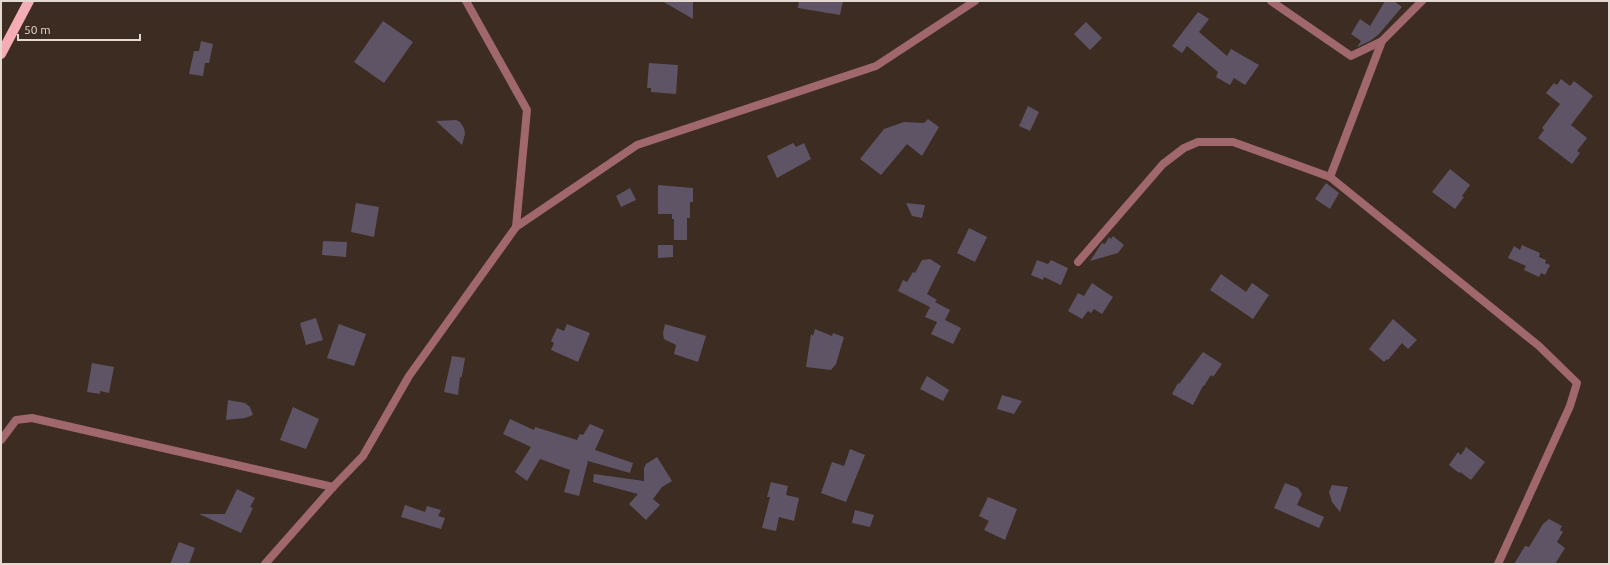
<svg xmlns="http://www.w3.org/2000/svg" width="1610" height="565" font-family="Ubuntu,sans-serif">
  <rect width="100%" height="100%" fill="#3c2c21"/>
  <g fill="#5e5466">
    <polygon points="662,1 693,1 693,19"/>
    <polygon points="799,1 843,1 840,15 798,8"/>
    <polygon points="1385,1 1394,1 1402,7 1379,34 1370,41 1357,47 1361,41 1351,34 1360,19 1370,26"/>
    <polygon points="1198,12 1209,19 1199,32 1227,56 1231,49 1259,65 1245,85 1234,78 1230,85 1216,77 1218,72 1187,46 1182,53 1172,46"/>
    <polygon points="383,21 413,42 384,83 354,62"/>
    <polygon points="1086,22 1102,38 1090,50 1074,34"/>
    <polygon points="201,41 213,44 209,63 205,63 203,76 189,74 194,51 199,51"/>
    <polygon points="649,63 678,65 676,94 651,92 651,88 647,88"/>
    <polygon points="1561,79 1570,86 1574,81 1593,96 1571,125 1587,138 1577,151 1580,153 1572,164 1538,138 1544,130 1542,128 1560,104 1546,93 1554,83 1557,85"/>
    <polygon points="1028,106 1039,112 1030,131 1019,126"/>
    <polygon points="928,119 939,127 922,156 907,144 881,175 860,159 884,129 904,122 924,123"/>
    <polygon points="456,120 460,122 464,128 465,134 462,145 436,121"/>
    <polygon points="793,143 796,147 804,143 811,159 777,178 767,156"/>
    <polygon points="1450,169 1470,185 1462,196 1464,197 1455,209 1432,192"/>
    <polygon points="1326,183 1339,193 1330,209 1315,199"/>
    <polygon points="658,185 693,188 693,202 690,202 690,218 687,218 687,240 674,240 674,219 672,219 672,214 658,214"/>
    <polygon points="630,188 636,200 621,207 616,196"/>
    <polygon points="356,203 379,207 374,237 351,232"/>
    <polygon points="906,203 925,205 922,218 912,216"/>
    <polygon points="969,228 987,237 975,262 957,253"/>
    <polygon points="1113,236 1124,245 1118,253 1090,261 1102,243 1105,244 1109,237 1111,239"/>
    <polygon points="323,241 347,242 346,257 322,255"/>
    <polygon points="658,245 673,245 673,257 658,258"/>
    <polygon points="1522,245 1540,253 1539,257 1546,260 1545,263 1550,265 1545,275 1541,273 1539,277 1524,270 1526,266 1508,258 1514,246 1520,250"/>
    <polygon points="930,259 941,266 927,294 937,300 935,302 950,310 945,320 961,328 953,344 931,334 937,322 925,317 930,307 898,291 903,280 907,282 913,272 915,273 922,260"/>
    <polygon points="1037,260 1048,264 1051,260 1068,268 1061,285 1044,277 1043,280 1031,275"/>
    <polygon points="1221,274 1246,292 1252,283 1269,295 1253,319 1210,290"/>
    <polygon points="1092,283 1113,297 1102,314 1094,309 1091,313 1088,311 1082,319 1068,311 1078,293 1084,296"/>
    <polygon points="316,318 323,340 306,345 300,323"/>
    <polygon points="1393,319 1417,340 1408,349 1402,343 1388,360 1387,359 1384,362 1369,349"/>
    <polygon points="339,324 366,334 354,366 327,358"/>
    <polygon points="567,324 590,333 578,362 551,350 554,343 551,341 557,328 564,331"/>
    <polygon points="665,324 706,336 698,362 674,354 676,345 664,339 663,333"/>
    <polygon points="815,329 832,336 833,333 844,337 836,364 831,370 806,367 811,334 813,336"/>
    <polygon points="1203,352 1222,364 1213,377 1211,375 1204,386 1203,386 1193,405 1172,394 1178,383 1179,384"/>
    <polygon points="452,356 465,358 462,376 460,378 458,395 444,392"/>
    <polygon points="92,363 114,367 109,393 100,391 100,394 87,392"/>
    <polygon points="927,376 949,390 943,401 920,389"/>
    <polygon points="1002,395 1022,401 1014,414 997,409"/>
    <polygon points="228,400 245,403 250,407 253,415 245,418 226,420"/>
    <polygon points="293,407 319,419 306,449 280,440"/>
    <polygon points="510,419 534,430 535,427 577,440 580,434 583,435 590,424 604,430 595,450 633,463 630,473 588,461 579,496 564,492 570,470 540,459 527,481 515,472 531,447 503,434"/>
    <polygon points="1466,447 1485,462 1471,480 1460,472 1459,473 1449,465 1458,452 1461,455"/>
    <polygon points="850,449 865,455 846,502 821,493 832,462 844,466"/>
    <polygon points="657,457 672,481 662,487 653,499 660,505 646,520 629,504 638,494 593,482 594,474 644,481 644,468 646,464"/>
    <polygon points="771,482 788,486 786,495 799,498 794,521 779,517 776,531 762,528 770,497 767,497"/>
    <polygon points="1285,483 1298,488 1302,494 1297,505 1324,517 1319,528 1274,508"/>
    <polygon points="1332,485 1348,487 1340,512 1332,502 1329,492"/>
    <polygon points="237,489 255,498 250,507 253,508 241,533 199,514 225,514"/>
    <polygon points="988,497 1017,509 1005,540 984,530 989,521 979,516"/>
    <polygon points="405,505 425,512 427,506 441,510 438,516 445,518 441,529 401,517"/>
    <polygon points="855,510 874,515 870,527 852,523"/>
    <polygon points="1549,519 1562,526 1560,530 1563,532 1557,542 1565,548 1555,564 1514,564 1525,546 1529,547 1543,524"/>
    <polygon points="179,542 195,548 189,564 170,564"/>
  </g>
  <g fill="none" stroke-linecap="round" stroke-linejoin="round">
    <g stroke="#a0676d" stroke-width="8">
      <polyline points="466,1 527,110 516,227"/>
      <polyline points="1271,1 1351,56 1382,41 1422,1"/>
      <polyline points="1382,41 1330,177 1539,346 1577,383 1570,406 1498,564"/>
      <polyline points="1078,262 1163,164 1184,148 1198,142 1233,142 1330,177"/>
      <polyline points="1,440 16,420 32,418 333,487"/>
      <polyline points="265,564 333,487 363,456 409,376 516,227 637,145 876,66 975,1"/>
    </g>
    <polyline stroke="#f4adb4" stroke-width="10" points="1,54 29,1"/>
  </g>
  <rect width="1610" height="565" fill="none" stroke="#e4d9d2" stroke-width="4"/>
  <path d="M18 34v6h122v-6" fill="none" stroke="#e4d9d2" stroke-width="2"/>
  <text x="24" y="34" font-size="12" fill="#e4d9d2" stroke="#3c2c21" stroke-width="3" paint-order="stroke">50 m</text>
</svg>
